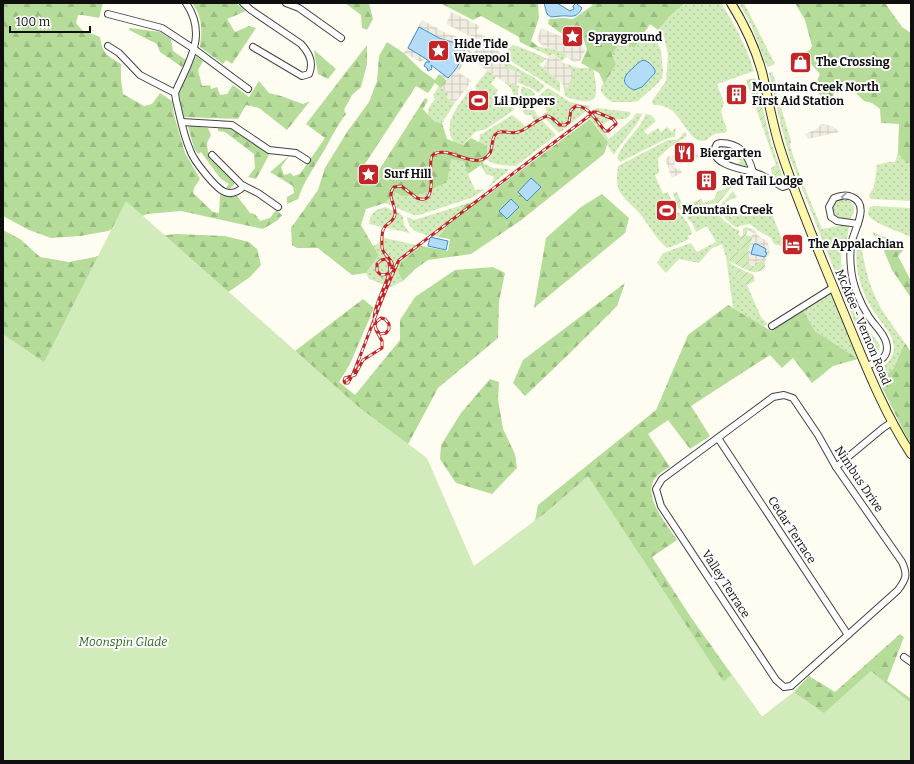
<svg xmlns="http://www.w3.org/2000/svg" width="914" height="764" font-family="Bitter,serif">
  <defs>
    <pattern id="grass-dots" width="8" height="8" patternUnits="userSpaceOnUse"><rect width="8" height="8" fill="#d2ebba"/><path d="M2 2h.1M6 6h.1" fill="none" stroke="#b3c89f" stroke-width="1.8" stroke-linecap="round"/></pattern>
    <pattern id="forest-firs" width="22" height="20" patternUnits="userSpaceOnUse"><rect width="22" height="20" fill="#b5dc99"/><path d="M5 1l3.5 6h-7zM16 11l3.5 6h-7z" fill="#9abc83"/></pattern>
    <pattern id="garden-furrows" width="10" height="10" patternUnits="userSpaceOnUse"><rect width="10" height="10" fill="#d2ebba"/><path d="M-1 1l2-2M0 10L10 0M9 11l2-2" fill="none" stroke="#b3c89f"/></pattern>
    <pattern id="plaza-grid" width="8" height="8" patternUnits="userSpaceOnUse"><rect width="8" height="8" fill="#f0ecdf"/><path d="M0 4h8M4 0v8" fill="none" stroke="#cdc9be"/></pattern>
  </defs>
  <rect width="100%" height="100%" fill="#fffdf1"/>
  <g fill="url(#grass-dots)">
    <path d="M685 3H721C735 25 746 46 754 71L717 84 724 103 721 112 727 130 725 133C721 133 716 133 713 135 708 138 708 141 702 141 683 138 682 103 653 105L652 101 666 81 668 55 664 37 658 30 670 16Z"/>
    <polygon points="739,3 744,3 775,64 767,67 752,27"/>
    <polygon points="645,32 655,39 661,50 663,72 662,78 658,83 638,101 633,102 612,102 606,98 601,91 601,87 616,64 612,55 623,38 634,47"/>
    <path d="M512 45C517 45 543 56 547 59L539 64 560 82V92L503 56Z"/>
    <polygon points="539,47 549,48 565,53 566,57 562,61 553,54 549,56 543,53 532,48"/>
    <polygon points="499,58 533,77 545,86 538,93 533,89 517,82 521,74 507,68 498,60"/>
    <path d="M568 64C575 69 584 68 593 68 595 81 603 104 583 101 577 100 571 99 565 96L563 85 567 87 571 69 566 65Z"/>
    <path d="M488 70 496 77 491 84 498 90 496 93 501 97 500 98 513 108 514 110 486 129 475 132 463 145C456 143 452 142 450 134 447 117 459 105 468 92L472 89 474 93 470 97 469 103 475 111C483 110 486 108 488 100L477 92 475 86Z"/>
    <path d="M772 72 776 83 774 84 791 141 790 146 801 179 822 229 844 225H847L849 228C848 232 848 237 846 241 845 244 842 245 842 249 838 270 849 302 861 320 866 329 874 336 880 345 879 351 877 354 870 354L865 348 790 158 781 126 769 73Z"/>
    <path d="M505 82 519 86 516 104H515C512 94 515 90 505 83Z"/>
    <path d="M439 86 449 94 447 97 455 103 442 123 437 122 428 117C426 110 431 104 435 99L433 95Z"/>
    <polygon points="522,86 533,91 535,95 518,107"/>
    <polygon points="548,88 570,102 589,106 590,108 559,133 542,115 547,112 545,107 550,104 545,96 540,98 539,96"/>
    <path d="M530 103 537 115 556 135 516 166C506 165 494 166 486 159L487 147 479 143 480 135 512 115 520 121 526 127 534 120 531 115H525L521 108Z"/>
    <path d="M596 108 630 112 631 114 626 119 610 120 600 127 609 139 633 118 636 113 642 114C636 129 622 140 614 155L607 145 608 142 588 115Z"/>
    <path d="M646 114 651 115 656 121 644 131 647 135 658 128 661 132 667 127 672 132 676 127 675 137 668 138 620 162 617 158C623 141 639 131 646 114Z"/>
    <path d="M685 132 687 136 669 148 658 158 659 173 655 175 663 194 668 192 675 211 682 214C685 221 691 226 692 234L688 236 689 239 676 245 667 248C656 239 649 225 640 214 633 206 624 200 619 190 616 182 617 175 618 166L668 140H677Z"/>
    <polygon points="898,153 906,163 911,163 911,201 871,199 869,195 874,187 877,165 888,162 895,162"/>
    <polygon points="451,159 464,162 468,174 475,190 485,189 474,197 419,215 414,215 385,203 395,192"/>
    <polygon points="483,163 493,168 508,169 508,171 489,187 493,181 494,177 486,174"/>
    <polygon points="733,191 737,197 725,202 731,217 761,205 770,209 783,242 781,246 774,244 771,238 759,231 753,226 749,224 737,227 735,227 725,218 720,210 720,206"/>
    <circle cx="843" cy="210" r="11"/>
    <path d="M466 204 438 237C424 234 409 234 407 217L414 220Z"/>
    <path d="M873 206 911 208V237C903 233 873 223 869 216 868 213 868 210 870 207Z"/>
    <path d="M385 207 401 214 403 217 404 225 410 233 369 224C370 213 375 210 385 207Z"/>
    <polygon points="704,208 717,211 723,220 735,229 736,238 743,241 740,252 729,251 730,267 747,285 761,317 768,324 763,327 733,308 726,257 722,244 711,249 699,263 679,259 666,273 657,263 663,253 691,243 697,252 716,242 707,226 696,232 692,223 687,218 690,212"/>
    <polygon points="872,232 894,240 884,251"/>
    <polygon points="380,237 421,246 401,262 398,272 403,281 391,287 369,279 366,273 379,255 373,246 380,242"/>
    <path d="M858 241 860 242C864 260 867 279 875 296 882 313 895 328 905 343L893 369 879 381C879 379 877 378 877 376 877 367 899 361 893 342 890 331 883 325 877 316 862 296 852 266 858 241Z"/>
    <polygon points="828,294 831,294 858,359 815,331 803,310"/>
  </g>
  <g fill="url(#forest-firs)">
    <path d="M3 3H103L99 18 83 15H78L76 23 82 30 100 37C103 55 107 55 121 64V79L123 94 144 106 152 104 160 93 172 101 174 115 185 153 200 179 194 188 193 193 213 212 219 213 220 195 231 197 237 196 250 213 255 214 260 221 270 218 276 210 282 215 278 220 263 229 181 211 147 214 108 231 80 236 51 238 29 230 3 216Z"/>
    <path d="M192 3H236L246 11 227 19 235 32 249 26 256 28 232 64 226 60 223 64 200 47C202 29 203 18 192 3Z"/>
    <polygon points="345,3 369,3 373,19 367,30 362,28 361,15"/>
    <polygon points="440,3 538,3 539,18 531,41 539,47 532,48 520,42 519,37 481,16 473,20"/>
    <polygon points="586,3 685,3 670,16 658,30 650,24 634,48 623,38 612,55 616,64 604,84 599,73 581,63 587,49 581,32 573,29 564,35 548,24 549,19 563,18 573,19 593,5"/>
    <path d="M795 3H885L902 27 911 33V163H906L898 153 899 124 881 123 880 109 872 103 864 101 854 91 834 92 832 101 823 100C817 91 814 85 820 74L802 54 810 50 812 46 805 20Z"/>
    <polygon points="130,28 160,32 171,39 173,51 186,60 182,67 160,52 157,44 129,30"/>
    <path d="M387 42 404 53 421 70 435 80 439 74 447 81 441 88 435 83 428 93 416 86 361 170 374 178 425 98 428 100 423 109C429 116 432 122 442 123L447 139 463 145 471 138 487 146V157L483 163 486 174 481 165 468 174 464 162 451 159 447 182 422 194 402 196 395 192 385 203 366 209 361 225 373 246 379 255 366 273 352 275 318 248H297L292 245 291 228 318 190 325 168 347 132 369 102 377 81 379 56Z"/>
    <path d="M367 45V64L361 87 352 95 344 110 346 114C337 125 332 137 325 149 315 166 304 181 298 199L287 204V197L294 193 293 186 270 172 290 155 281 167 284 175 291 173 293 176 300 174 325 138 306 124Z"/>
    <polygon points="314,50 336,69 328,79 318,74"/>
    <polygon points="196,56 203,61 198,70 202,86 210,85 211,89 217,87 220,95 227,94 233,85 249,97 259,81 269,93 281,96 303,104 310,101 287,130 259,108 246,105 238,119 184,117 179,94"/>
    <polygon points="590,119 608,142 604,154 520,221 471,254 428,260 414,270 403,281 398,272 401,262 421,246 448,251 450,239 438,237 466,204 484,198"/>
    <polygon points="188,126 208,128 211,135 207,143 208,153 235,183 230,189 226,188 229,184 220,178 201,152 198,154 194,148"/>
    <polygon points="218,127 232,128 270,153 256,179 248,177 255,168 254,154 225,132 218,131"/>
    <polygon points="602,194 629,218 625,233 534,308 546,238 581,207"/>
    <polygon points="3,230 20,239 40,257 69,262 95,257 139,238 176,234 225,236 249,242 257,249 261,265 250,277 208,306 3,402"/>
    <polygon points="894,240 906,247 898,256 911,281 911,298 892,270 884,251"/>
    <polygon points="493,267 505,273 499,301 498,338 438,388 405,450 278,364 363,299 374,308 350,364 339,382 355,395 400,340 400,320 415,297 455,270"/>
    <polygon points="625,283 617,306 570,353 525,396 513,383 523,360"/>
    <path d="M728 305 771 331 803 310 815 331 858 359 833 366 812 383 793 358 782 368 770 355 691 406 710 436 690 449 668 420 648 434 670 467C666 469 662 471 659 474 638 492 666 523 677 540L652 557 690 616 762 717 794 692 809 676 835 692 900 634 904 637 887 681 911 699V761H383L517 615 538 505 656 410 688 335Z"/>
    <polygon points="905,343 911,352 911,444 904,432 879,381 893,369"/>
    <polygon points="490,379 499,382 498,399 503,429 515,454 517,468 492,494 456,483 440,459 441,445 461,413"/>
  </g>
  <polygon fill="#d2ebba" points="126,201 360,408 427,458 474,566 545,513 588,476 723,681 732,675 762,717 794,692 824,713 871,671 911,703 911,761 3,761 3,334 44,362"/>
  <g fill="url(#garden-furrows)">
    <polygon points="755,78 771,142 783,178 781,181 776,180 771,176 772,173 771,168 776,165 746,80"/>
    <polygon points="727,145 728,147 724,150 733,154 737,151 740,152 747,162 747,165 746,166 738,165 737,164 741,161 726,154 722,157 719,155 717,148 720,146"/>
    <polygon points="732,183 732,187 717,204 707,204 683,210 678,208 673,193 677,192 683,206 701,199 703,203 714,199 717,192 728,187 727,185"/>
    <path d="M746 227 752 229 756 232 755 234 748 230 746 235 753 237 748 253 755 266V263L765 260V267C756 279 741 266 731 262V264L746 272 753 274 755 281 747 285 730 267 729 251 740 252 743 241 736 238 735 229 739 230V235L741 236 743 235V229Z"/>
  </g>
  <g fill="url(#plaza-grid)">
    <polygon points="451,12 480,26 476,32 499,44 500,47 498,51 503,56 498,60 507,68 522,74 516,85 505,82 496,77 469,57 458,72 472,81 471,83 469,82 468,83 469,85 455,103 447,97 449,94 441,88 447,81 439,74 439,70 448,78 453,73 461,60 465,46 439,38 419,27 423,57 425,58 421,62 404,53 422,20 446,33 471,42 470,52 474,53 476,49 482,50 483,44 482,42 446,24"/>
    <polygon points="541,28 562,37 570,32 573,31 576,33 577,36 576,40 570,43 576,43 585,49 585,51 580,61 574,62 566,57 565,53 543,46 537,40"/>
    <polygon points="552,54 572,69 573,77 567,88 543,67 549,56"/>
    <polygon points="822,124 832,126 839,132 808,139 805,134 815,130"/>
    <polygon points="688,143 693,145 699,157 681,164 679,162 675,162 674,167 677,169 680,168 682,173 672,178 669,171 668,165 666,163 666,158 669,156 671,157 673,156 675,154 677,148 682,148 684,144"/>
    <polygon points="753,232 768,242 770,253 766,260 755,263 755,266 751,266 748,262 748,253 753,238 751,237"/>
  </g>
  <g fill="#b5dcf7" stroke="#3b90d0">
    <path d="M544 3H557L570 11 574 9 573 6 576 3 582 8C576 20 570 15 561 16 558 16 554 17 551 17L547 14Z"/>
    <path d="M419 27 439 38 465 46C463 59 457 69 448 78L431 65 432 69 428 71 427 68 424 66 426 62H430L423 57 408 48Z"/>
    <path d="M644 60C649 62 652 65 655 70V73L642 87 634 90C620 84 623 76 633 68 636 65 639 61 644 60Z"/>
    <polygon points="531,178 541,187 527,201 518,192"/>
    <polygon points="511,199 519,207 507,219 499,211"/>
    <polygon points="430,237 448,241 446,250 428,246"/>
    <polygon points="754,244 757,244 766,249 765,252 767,253 765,257 751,254"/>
  </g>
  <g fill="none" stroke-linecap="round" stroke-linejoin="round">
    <defs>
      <g id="street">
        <path d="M186 3C208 35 189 61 175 93L176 100C180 116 183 134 190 150 193 160 216 189 225 192 232 195 239 191 244 186"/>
        <path d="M243 3 251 10 301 44C309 53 314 62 309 74L302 76 253 47"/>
        <polyline points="286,3 299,8 341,38"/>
        <polyline points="108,14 162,28 194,49 248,89"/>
        <polyline points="108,46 119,53 140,75 175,93"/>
        <polyline points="182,122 232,125 269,150 296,153 307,160"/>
        <path d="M720 143C740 143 748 154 753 172 740 169 705 163 717 144Z"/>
        <polyline points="212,155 242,185 258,193 278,207"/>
        <polyline points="753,172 761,175 783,187 793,184"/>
        <path d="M858 224 837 221 831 217 829 207 834 198C840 196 846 194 852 197 870 205 855 228 852 241 850 249 850 259 851 268 852 284 860 303 869 317 875 326 887 336 887 348 887 360 875 363 866 366"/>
        <polyline points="772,326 834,287"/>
        <path d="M784 395 793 398 818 435 836 467 902 562C908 575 906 579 898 590L791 686 784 687 776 680 661 506 656 489 662 479 773 397Z"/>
        <polyline points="718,438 848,635"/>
        <polyline points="836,467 883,428 892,422"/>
        <polyline points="904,657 911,662"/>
      </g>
      <path id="secondary" d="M731 3C744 24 755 47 762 72 768 97 772 123 780 148 797 202 820 254 841 306 862 356 881 408 911 454"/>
    </defs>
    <use href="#street" stroke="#424242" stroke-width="8"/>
    <use href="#secondary" stroke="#313131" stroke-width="10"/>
    <use href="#street" stroke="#fff" stroke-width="6"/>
    <use href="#secondary" stroke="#fff8ac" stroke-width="8"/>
    <defs>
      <path id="rail" d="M589 116 399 260C381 298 368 338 352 376L348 383H345L344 381 345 378 355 375 363 360 382 348V341L376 330 375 326 376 322 381 318 385 319 389 324V329L386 333 380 334C359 314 402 272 386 259L381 260 377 264V271L381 275C388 275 394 271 392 263 390 257 382 254 382 247 382 242 381 233 384 228 387 223 395 221 395 214 396 204 386 196 394 187L401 186 417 198C438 207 429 168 431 160 431 156 432 156 434 154 450 145 477 173 490 153 493 148 491 140 495 135 501 128 510 135 518 132 529 129 537 118 548 116L552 118 560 125H565L569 122 571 110 576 106C589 106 597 122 605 131H608L616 124V123L613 119 596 112H593"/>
    </defs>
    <use href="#rail" stroke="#c32426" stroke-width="3"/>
    <use href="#rail" stroke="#fff" stroke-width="1.5" stroke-dasharray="4.5" stroke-linecap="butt"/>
  </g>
  <defs><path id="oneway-chevron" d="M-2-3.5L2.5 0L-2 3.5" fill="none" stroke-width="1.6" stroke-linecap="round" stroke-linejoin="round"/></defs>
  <use stroke="#9f9f9f" href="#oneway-chevron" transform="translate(844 197) rotate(179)"/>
  <defs>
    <symbol id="sight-square" viewBox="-11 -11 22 22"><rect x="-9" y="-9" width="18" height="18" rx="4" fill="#c32426" stroke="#fff"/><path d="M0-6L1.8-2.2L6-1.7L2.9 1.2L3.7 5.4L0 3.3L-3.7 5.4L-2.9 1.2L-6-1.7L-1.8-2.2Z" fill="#fff"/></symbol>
    <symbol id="shop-square" viewBox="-11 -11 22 22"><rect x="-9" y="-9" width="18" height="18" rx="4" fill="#c32426" stroke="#fff"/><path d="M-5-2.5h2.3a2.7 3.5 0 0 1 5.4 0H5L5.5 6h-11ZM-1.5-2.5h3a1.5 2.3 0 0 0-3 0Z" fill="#fff"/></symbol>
    <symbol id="building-square" viewBox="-11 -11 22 22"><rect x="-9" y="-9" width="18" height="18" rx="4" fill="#c32426" stroke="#fff"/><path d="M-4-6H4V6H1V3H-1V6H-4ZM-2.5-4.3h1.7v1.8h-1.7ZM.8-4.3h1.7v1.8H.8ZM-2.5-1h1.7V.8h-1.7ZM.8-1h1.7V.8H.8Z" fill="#fff"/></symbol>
    <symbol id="stadium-square" viewBox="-11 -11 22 22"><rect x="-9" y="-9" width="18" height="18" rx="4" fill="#c32426" stroke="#fff"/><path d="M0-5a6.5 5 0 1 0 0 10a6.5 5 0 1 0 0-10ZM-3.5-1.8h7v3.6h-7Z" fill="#fff"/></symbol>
    <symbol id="restaurant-square" viewBox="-11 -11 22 22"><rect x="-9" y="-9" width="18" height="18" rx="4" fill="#c32426" stroke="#fff"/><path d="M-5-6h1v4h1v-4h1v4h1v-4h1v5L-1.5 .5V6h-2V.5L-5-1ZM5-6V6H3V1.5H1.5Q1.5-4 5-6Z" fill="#fff"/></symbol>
    <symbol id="hotel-square" viewBox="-11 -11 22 22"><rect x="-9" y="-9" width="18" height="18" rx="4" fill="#c32426" stroke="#fff"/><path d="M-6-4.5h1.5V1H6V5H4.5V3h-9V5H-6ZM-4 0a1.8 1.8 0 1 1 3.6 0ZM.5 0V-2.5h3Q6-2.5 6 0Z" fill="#fff"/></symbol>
  </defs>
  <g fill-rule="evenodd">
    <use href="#sight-square" x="560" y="24" width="25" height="25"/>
    <use href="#sight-square" x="426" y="38" width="25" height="25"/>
    <use href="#shop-square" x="788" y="50" width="25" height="25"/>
    <use href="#building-square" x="724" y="82" width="25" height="25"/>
    <use href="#stadium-square" x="466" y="88" width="25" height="25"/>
    <use href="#restaurant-square" x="672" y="140" width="25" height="25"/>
    <use href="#sight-square" x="356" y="162" width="25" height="25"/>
    <use href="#building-square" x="694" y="168" width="25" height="25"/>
    <use href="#stadium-square" x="654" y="198" width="25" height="25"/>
    <use href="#hotel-square" x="780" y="232" width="25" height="25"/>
  </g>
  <g text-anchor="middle" stroke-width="4" stroke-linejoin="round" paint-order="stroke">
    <g font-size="12" font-weight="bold" fill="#0f0f0f" stroke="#fff" text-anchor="start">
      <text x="588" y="41">Sprayground</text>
      <text x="454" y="48">Hide Tide<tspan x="454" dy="14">Wavepool</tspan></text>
      <text x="816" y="66">The Crossing</text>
      <text x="752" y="91">Mountain Creek North<tspan x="752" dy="14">First Aid Station</tspan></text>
      <text x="494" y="105">Lil Dippers</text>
      <text x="700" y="157">Biergarten</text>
      <text x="384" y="178">Surf Hill</text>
      <text x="722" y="185">Red Tail Lodge</text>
      <text x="682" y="214">Mountain Creek</text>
      <text x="808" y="248">The Appalachian</text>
    </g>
    <g font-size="12" fill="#0f0f0f" stroke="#fff">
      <text transform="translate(863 327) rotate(67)" y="4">McAfee - Vernon Road</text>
      <text transform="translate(859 479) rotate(56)" y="4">Nimbus Drive</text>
      <text transform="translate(792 530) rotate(57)" y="4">Cedar Terrace</text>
      <text transform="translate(726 584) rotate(57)" y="4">Valley Terrace</text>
    </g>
    <g font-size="12" font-style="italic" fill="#2b691d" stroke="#fff">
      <text x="123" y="646">Moonspin Glade</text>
    </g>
  </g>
  <rect width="914" height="764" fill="none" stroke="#0f0f0f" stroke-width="8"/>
  <path d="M10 26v6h80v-6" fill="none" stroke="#0f0f0f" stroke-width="2"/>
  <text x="16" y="26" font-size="12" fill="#0f0f0f" stroke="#ffffff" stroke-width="3" paint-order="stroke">100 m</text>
</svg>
